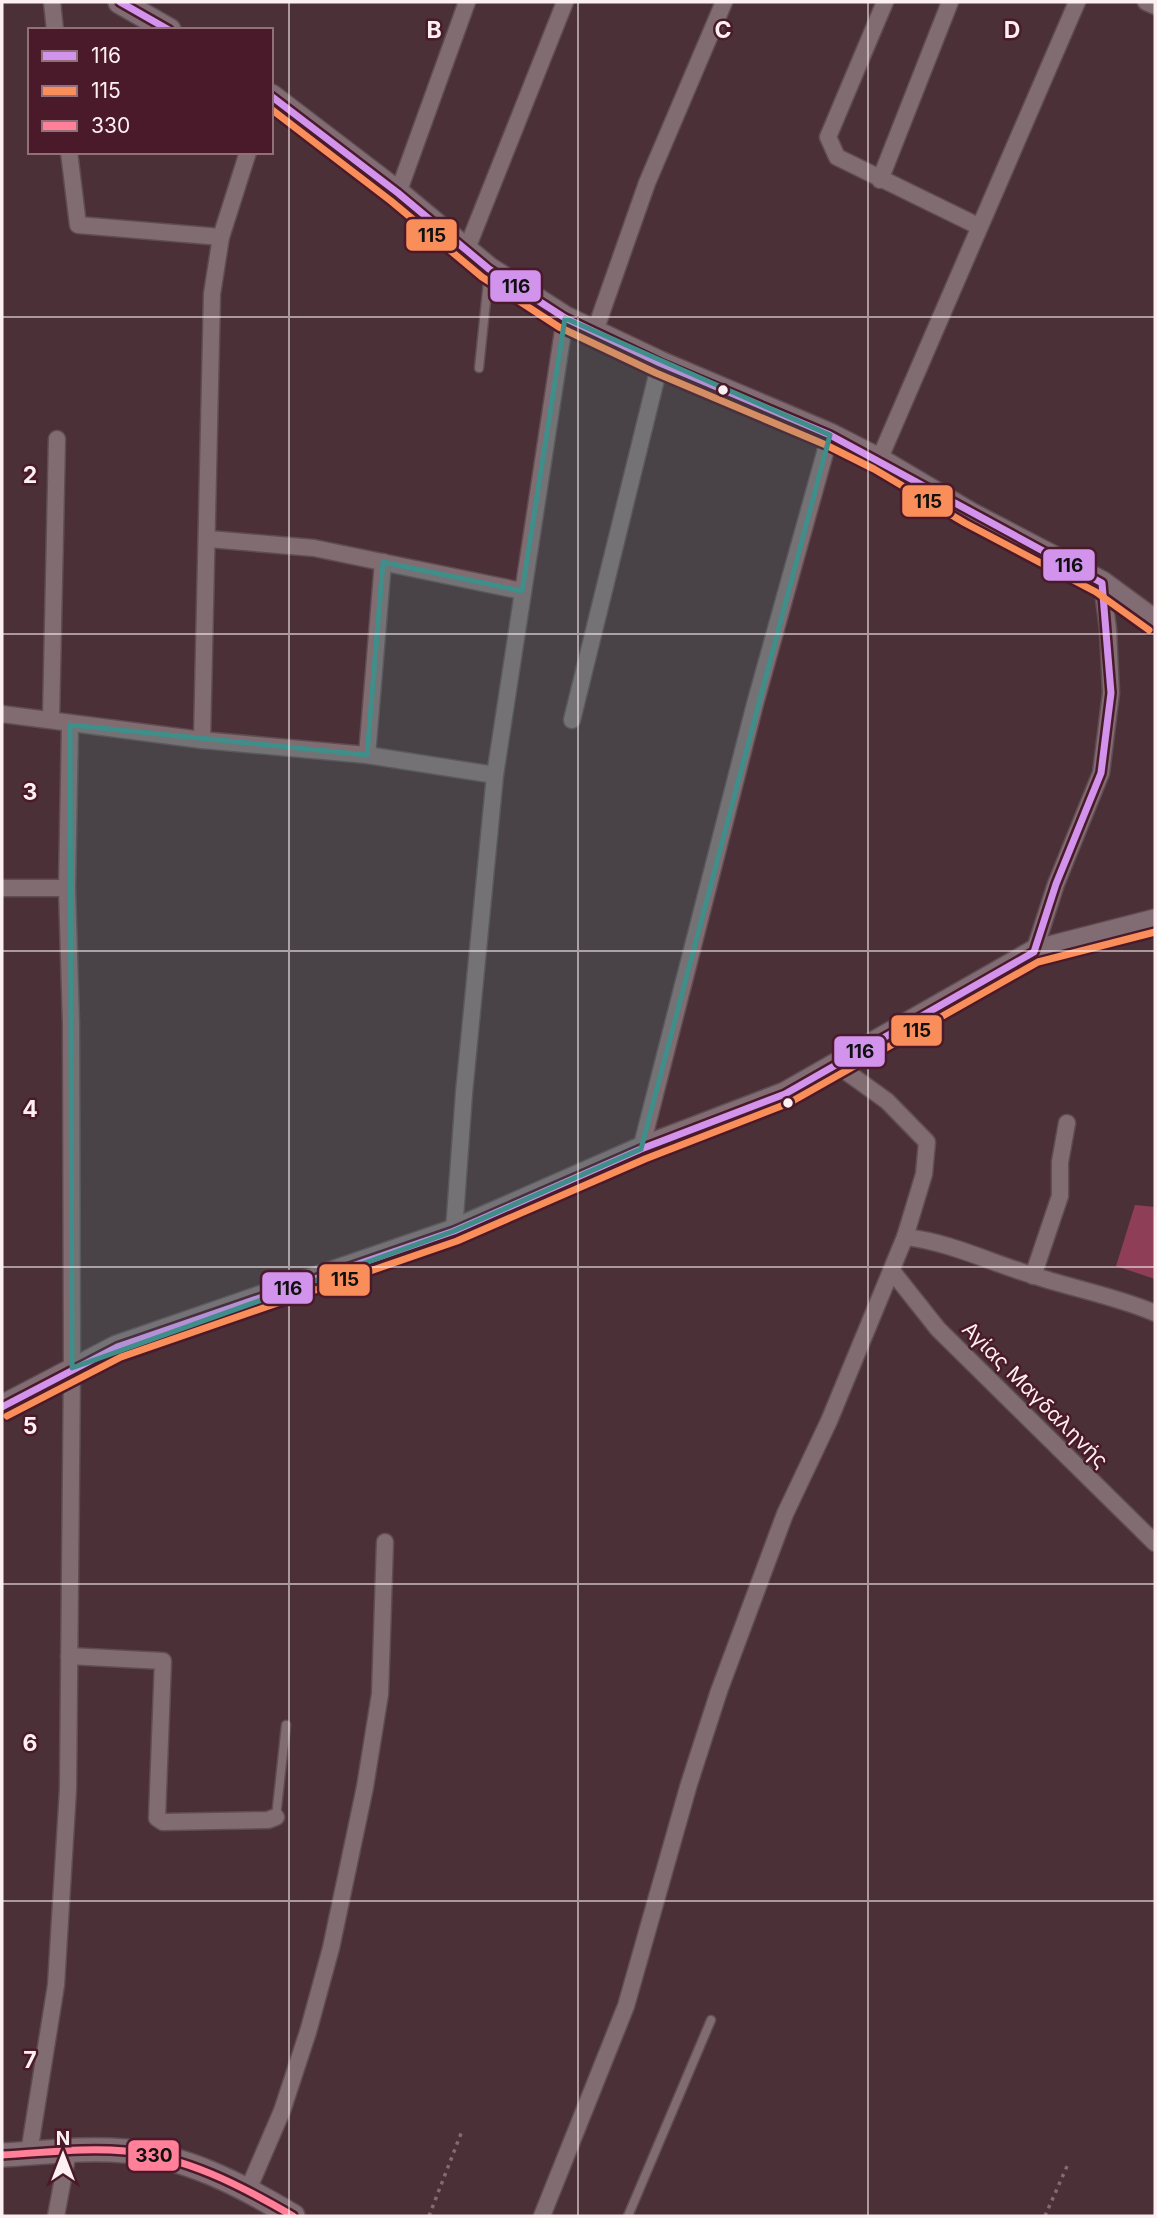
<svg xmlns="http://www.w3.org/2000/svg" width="1157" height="2218" font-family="Inter,sans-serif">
  <rect width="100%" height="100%" fill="#4b3038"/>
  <polygon fill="#8e3f57" points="1135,1205 1155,1207 1155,1279 1116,1266"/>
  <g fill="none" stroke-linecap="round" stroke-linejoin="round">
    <defs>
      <g id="lane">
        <polyline points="479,368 489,272"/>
        <polyline points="276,1817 286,1725"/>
        <polyline points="628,2216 711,2020"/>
      </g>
      <g id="street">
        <polyline points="52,2 55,30"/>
        <polyline points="885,2 828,137 837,157 978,226"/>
        <polyline points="1146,2 1155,6"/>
        <polyline points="69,152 78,225 221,237"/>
        <polyline points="880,180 950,2"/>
        <polyline points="398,193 467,2"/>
        <polyline points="466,251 565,2"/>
        <polyline points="595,331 647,183 724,2"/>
        <polyline points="879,460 1077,2"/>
        <polyline points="209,539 314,548 522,591"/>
        <polyline points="2,714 202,740 367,755 495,775"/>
        <polyline points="51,719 57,439"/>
        <polyline points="572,720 660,363"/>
        <polyline points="202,740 212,294 221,237 248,152"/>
        <polyline points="367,755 383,562"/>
        <polyline points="2,888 67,888"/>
        <polyline points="1034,952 1056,884 1101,773 1111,693 1108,629 1102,583"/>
        <polyline points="641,1149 755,704 830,435"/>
        <polyline points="454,1231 464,1093 495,775 565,318"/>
        <path d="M905 1237C950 1242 989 1262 1032 1275 1074 1289 1115 1296 1155 1313"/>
        <polyline points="892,1271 938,1329 1155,1543"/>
        <polyline points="1033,1276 1060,1196 1060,1162 1067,1123"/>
        <polyline points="69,1656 163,1661 157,1818 163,1822 268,1820 276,1817"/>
        <polyline points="29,2153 56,1985 68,1789 72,1368 71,1024 67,888 70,725"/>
        <polyline points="248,2190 282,2111 308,2032 331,1948 365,1787 380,1694 385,1542"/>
        <polyline points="56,2216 68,2152"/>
        <polyline points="542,2216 626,2006 689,1784 719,1691 785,1514 829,1421 905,1237 924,1174 927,1142 887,1101 837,1065"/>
      </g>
      <g id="secondary">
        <polyline points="120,2 169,30"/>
        <polyline points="271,96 398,193 489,269 565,318 660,363 830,435 879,460 970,514 1102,583 1155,622"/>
        <polyline points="2,1407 117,1347 454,1231 641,1149 785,1094 1034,952 1155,921"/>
        <path d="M2 2155C42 2153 84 2147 125 2151 186 2156 241 2185 293 2216"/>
      </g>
    </defs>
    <use href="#lane" stroke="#604d53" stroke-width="11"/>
    <use href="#street" stroke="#604d53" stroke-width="19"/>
    <use href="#secondary" stroke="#604d53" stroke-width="26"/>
    <g stroke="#7f6c71" stroke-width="3.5" stroke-dasharray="3.5 5" stroke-linecap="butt">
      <polyline points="429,2216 462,2131"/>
      <polyline points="1045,2216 1068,2164"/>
    </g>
    <use href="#lane" stroke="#816c71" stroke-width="8"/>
    <use href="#street" stroke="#816c71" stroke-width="16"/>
    <use href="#secondary" stroke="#826c74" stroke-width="23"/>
    <defs>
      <g id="bus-1">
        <polyline points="120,2 169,30"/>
        <polyline points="2,1407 117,1347 454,1231 641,1149 785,1094 1034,952 1056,884 1101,773 1111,693 1102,583 830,435 660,363 565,318 489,269 398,193 271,96"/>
      </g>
      <g id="bus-2">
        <polyline points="271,109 391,201 482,277 559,327 656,373 826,445 874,469 965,523 1096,592 1149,630"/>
        <polyline points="7,1416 121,1357 457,1241 645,1159 789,1103 1038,962 1155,932"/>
      </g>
      <path id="bus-3" d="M2 2155C43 2153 84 2147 125 2151 186 2157 240 2185 293 2216"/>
    </defs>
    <use href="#bus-1" stroke="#4b1a2a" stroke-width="12"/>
    <use href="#bus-2" stroke="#4b1a2a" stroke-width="12"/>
    <use href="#bus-3" stroke="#4b1a2a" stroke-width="12"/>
    <use href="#bus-1" stroke="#d193ec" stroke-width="7"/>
    <use href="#bus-2" stroke="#fa8e5a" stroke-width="7"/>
    <use href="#bus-3" stroke="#ff8098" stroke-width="7"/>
  </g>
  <path fill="#3f8e89" fill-opacity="0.2" stroke="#3f8e89" stroke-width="5" stroke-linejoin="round" d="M565 318 830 435 641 1149 454 1231 72 1368 70 725 367 755 383 562 522 591Z"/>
  <path fill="none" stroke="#fdf0f3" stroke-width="2" stroke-opacity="0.55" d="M289 2V2216M578 2V2216M868 2V2216M2 317H1155M2 634H1155M2 951H1155M2 1267H1155M2 1584H1155M2 1901H1155"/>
  <g fill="#fdf0f3" stroke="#4b1a2a" stroke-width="2.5">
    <circle cx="723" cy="390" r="6"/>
    <circle cx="788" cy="1103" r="6"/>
  </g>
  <g text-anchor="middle" stroke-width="5" stroke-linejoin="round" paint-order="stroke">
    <g font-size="21" fill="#fdf0f3" stroke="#4b1a2a">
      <text transform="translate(1035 1395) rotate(45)" y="7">Αγίας Μαγδαληνής</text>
    </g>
  </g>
  <g font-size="23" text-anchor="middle" font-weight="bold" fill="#fdf0f3" stroke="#4b1a2a" stroke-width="5" stroke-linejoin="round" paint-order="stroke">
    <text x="434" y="38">B</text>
    <text x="723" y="38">C</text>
    <text x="1012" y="38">D</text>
    <text x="30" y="483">2</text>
    <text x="30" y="800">3</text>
    <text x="30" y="1117">4</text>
    <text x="30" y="1434">5</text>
    <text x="30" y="1751">6</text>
    <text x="30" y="2068">7</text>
  </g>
  <g stroke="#4b1a2a" stroke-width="2.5">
    <rect x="405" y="218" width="53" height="34" rx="7" fill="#fa8e5a"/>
    <rect x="489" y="269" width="53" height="34" rx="7" fill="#d193ec"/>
    <rect x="901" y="484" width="53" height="34" rx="7" fill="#fa8e5a"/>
    <rect x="1042" y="548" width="54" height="34" rx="7" fill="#d193ec"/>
    <rect x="890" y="1014" width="53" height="33" rx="7" fill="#fa8e5a"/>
    <rect x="833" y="1035" width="53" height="33" rx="7" fill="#d193ec"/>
    <rect x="318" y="1263" width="53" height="34" rx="7" fill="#fa8e5a"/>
    <rect x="261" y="1271" width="53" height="34" rx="7" fill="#d193ec"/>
    <rect x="127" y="2139" width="53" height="33" rx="7" fill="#ff8098"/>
  </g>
  <g font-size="19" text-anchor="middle" font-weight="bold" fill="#111">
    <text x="432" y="242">115</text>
    <text x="516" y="293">116</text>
    <text x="928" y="508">115</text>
    <text x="1069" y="572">116</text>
    <text x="917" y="1037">115</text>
    <text x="860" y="1058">116</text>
    <text x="345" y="1286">115</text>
    <text x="288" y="1295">116</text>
    <text x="154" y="2162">330</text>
  </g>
  <rect width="1157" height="2218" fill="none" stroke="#fdf0f3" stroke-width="7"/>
  <rect x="28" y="28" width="245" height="126" fill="#4b1a2a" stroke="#92707a" stroke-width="2"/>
  <rect x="42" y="51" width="35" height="10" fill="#d193ec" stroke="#92707a" stroke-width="2"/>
  <text x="91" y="63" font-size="21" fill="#fdf0f3">116</text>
  <rect x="42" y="86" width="35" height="10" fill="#fa8e5a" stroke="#92707a" stroke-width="2"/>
  <text x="91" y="98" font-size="21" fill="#fdf0f3">115</text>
  <rect x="42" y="121" width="35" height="10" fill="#ff8098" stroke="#92707a" stroke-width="2"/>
  <text x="91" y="133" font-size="21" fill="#fdf0f3">330</text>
  <g transform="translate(63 2155)" stroke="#4b1a2a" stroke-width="5" paint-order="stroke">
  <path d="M0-5L12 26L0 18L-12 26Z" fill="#fdf0f3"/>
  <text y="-10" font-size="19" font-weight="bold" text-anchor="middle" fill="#fdf0f3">N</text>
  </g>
</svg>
